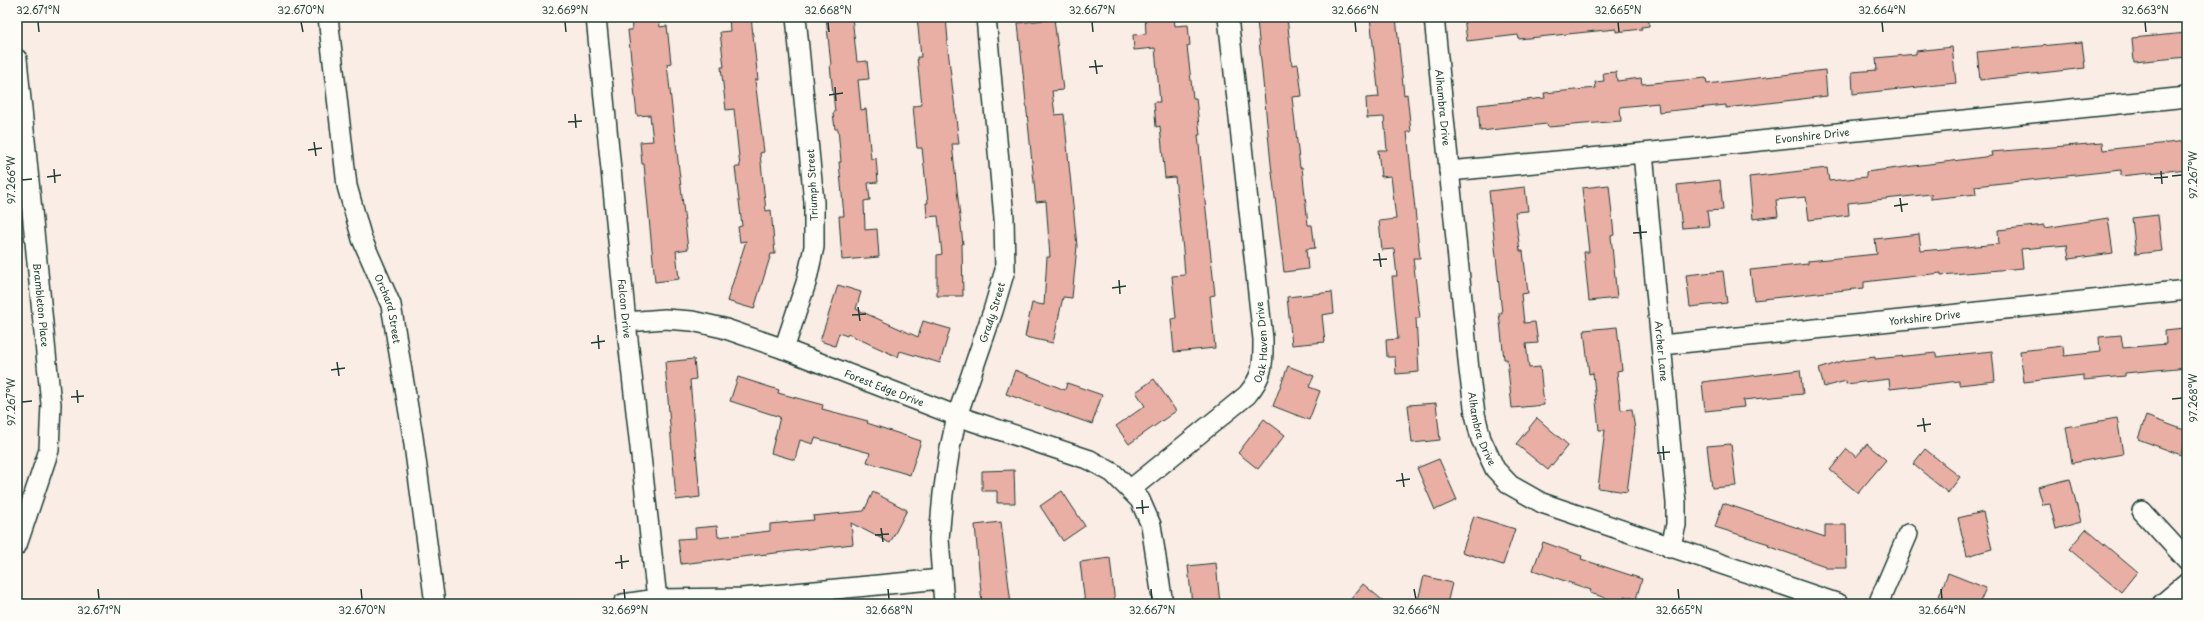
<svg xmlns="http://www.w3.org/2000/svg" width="2204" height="621" font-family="'Playpen Sans',sans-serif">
  <rect width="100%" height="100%" fill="#f9ede6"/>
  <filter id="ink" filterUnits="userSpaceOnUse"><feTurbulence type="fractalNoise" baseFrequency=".025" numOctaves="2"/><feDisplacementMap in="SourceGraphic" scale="8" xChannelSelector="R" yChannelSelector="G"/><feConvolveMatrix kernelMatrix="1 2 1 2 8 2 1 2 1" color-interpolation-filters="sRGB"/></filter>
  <g filter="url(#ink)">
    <g fill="#e9afa4" stroke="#1f3d34">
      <polygon points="631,17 659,17 660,27 667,26 671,63 667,64 688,249 676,251 679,279 655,282 644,164 642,164 640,142 653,141 650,115 637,116 628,30 632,30"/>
      <polygon points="729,17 751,17 758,80 755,80 764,152 760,153 766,211 771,210 775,254 771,254 754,309 727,301 746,241 740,242 738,227 742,226 735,167 740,167 734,109 726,110 721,67 724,67 720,32 730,31"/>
      <polygon points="826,17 852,17 857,62 867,61 869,79 858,80 861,110 866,109 871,159 876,158 878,182 868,183 870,200 864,201 865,230 877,229 879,257 842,260 839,216 844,216 839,162 841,162 838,129 835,129 833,113 835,112 830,65 831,65"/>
      <polygon points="917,17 946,17 948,41 947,41 959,144 952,144 963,244 962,244 963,296 937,296 937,255 942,254 938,216 927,217 926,203 928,203 922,148 917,148 913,106 922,105 917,57 921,57"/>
      <polygon points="1145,17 1174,17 1175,26 1188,25 1190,45 1187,46 1193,98 1196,98 1200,135 1198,135 1215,295 1210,296 1215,348 1174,352 1171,319 1176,318 1172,276 1185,275 1183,250 1175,177 1165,178 1160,126 1156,127 1154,102 1160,102 1155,48 1134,50 1133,35 1146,34"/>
      <polygon points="1287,17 1292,65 1298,64 1302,96 1292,97 1300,168 1302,167 1308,225 1312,225 1315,248 1306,249 1308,269 1284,272 1271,164 1257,20"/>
      <polygon points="1370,17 1396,17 1404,95 1407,94 1411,132 1407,132 1420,258 1413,258 1420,318 1416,318 1419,372 1396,374 1395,357 1387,357 1386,340 1398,339 1392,276 1397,276 1394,249 1382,250 1379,221 1396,219 1391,176 1381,177 1378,150 1387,150 1384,117 1367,118 1366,98 1379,97"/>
      <polygon points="1464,17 1649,17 1649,26 1641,27 1642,29 1616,32 1616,29 1519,39 1518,35 1467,41"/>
      <polygon points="1054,19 1063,90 1052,91 1055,115 1064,114 1077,246 1072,298 1063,297 1053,343 1025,337 1032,303 1044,305 1047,257 1050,257 1046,201 1036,202 1018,23"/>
      <polygon points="2187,33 2187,57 2134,62 2132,38"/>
      <polygon points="2082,42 2085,68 1980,80 1977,52"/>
      <polygon points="1952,47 1956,83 1853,94 1852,72 1877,70 1876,58 1916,54 1916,51"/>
      <polygon points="1825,70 1827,96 1726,108 1726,105 1659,112 1658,103 1620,107 1621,121 1548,127 1547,124 1480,131 1478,105 1545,98 1544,93 1596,88 1595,82 1604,81 1603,73 1616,72 1617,81 1641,78 1642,84 1706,78 1707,84"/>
      <polygon points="2187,141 2187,169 2121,176 2121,170 1975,186 1976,194 1931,199 1931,194 1848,203 1849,215 1809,220 1806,197 1776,200 1778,216 1753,219 1749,177 1827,168 1829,181 1866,177 1866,172 1992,156 1991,152 2102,143 2103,150"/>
      <polygon points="1720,180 1723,210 1707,211 1709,226 1682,228 1677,185"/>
      <polygon points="1609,185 1614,235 1611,236 1617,298 1589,301 1584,252 1589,252 1582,188"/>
      <polygon points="1525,187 1528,211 1515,212 1520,251 1523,251 1528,293 1521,294 1524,323 1535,322 1538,343 1526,344 1529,368 1540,367 1544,405 1512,408 1507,359 1504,359 1499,313 1502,313 1489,191"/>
      <polygon points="2158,215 2162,251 2136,254 2132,218"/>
      <polygon points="2108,218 2113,253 2069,259 2067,245 2021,249 2023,268 1941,275 1941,273 1864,282 1864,288 1754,300 1750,270 1808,264 1808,261 1877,254 1875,239 1919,234 1921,251 1999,244 1998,230 2045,225 2045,228"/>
      <polygon points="1723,271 1727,303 1690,307 1686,275"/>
      <polygon points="838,285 861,292 856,309 918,337 923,321 950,329 940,363 900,351 898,357 848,334 847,336 839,333 835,346 820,341"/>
      <polygon points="1332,292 1334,313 1322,315 1325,342 1292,345 1287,297"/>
      <polygon points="1617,327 1622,370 1617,371 1621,410 1632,409 1635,430 1627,492 1598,488 1605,430 1599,430 1593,373 1589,374 1584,330"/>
      <polygon points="2184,328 2187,367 2125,373 2125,376 2084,380 2084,375 2024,382 2020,351 2063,346 2064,356 2100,352 2099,337 2121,335 2123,348 2166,344 2165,330"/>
      <polygon points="1992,351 1995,381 1959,385 1959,381 1890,389 1889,379 1846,384 1846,381 1824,387 1819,369 1843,361 1875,357 1875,359 1936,353 1936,357"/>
      <polygon points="694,359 696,379 690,380 700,497 676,500 665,362"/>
      <polygon points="1288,366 1314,376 1309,387 1320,391 1309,420 1273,406"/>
      <polygon points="1015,370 1065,390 1067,383 1102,395 1092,424 1006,394"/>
      <polygon points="1800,370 1803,394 1743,400 1744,407 1705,411 1702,382"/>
      <polygon points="738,377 779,390 778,393 823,405 822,409 868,421 867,423 921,441 910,475 867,462 870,453 815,438 813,444 800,440 795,460 771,453 780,417 730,401"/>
      <polygon points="1154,379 1176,411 1129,444 1116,426 1145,406 1136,392"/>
      <polygon points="1436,403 1440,440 1412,443 1408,405"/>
      <polygon points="2146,416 2187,431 2181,455 2138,439"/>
      <polygon points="1537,418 1568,445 1548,470 1516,444"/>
      <polygon points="2117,418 2123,454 2072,463 2066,427"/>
      <polygon points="1264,419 1285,435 1258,469 1238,453"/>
      <polygon points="1731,444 1736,486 1712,488 1707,446"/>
      <polygon points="1867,444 1886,460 1858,493 1830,470 1847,449 1856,457"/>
      <polygon points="1925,449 1960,477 1948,493 1913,464"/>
      <polygon points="1439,459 1457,500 1435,510 1417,468"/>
      <polygon points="1014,470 1015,503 997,503 997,491 982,491 982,471"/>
      <polygon points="2070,479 2081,522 2056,529 2050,504 2043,505 2038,487"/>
      <polygon points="1062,491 1085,526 1063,541 1040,506"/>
      <polygon points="873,492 907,510 890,543 851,523 853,544 681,564 678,539 696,538 695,528 717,526 718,537 770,531 770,524 814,520 813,516 864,511"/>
      <polygon points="1723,503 1825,537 1825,525 1846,525 1847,568 1825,568 1825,566 1768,546 1769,544 1715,527"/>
      <polygon points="1983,512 1992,549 1967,556 1958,518"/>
      <polygon points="1474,516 1515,529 1503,565 1462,552"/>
      <polygon points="1001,522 1011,604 982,604 975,525"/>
      <polygon points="2086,529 2137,572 2121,592 2069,549"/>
      <polygon points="1543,542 1582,556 1581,559 1642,579 1636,599 1624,596 1622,603 1590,593 1591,590 1533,570"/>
      <polygon points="1110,558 1115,604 1085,604 1080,562"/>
      <polygon points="1216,563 1220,604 1192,604 1188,566"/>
      <polygon points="1948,573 1986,588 1979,604 1936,604"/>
      <polygon points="1424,576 1452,583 1447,604 1417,604"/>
      <polygon points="1363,584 1387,604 1347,604"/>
    </g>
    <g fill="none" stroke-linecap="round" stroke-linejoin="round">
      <defs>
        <g id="minor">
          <path id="s1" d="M328 17 347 186 362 239 391 305 413 437 435 604"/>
          <path id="s2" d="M596 17 626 322 657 599"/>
          <path id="s3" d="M1434 17 1469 370 1475 414 1481 439 1495 469 1510 485 1542 503 1839 604"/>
          <path id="s4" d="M17 59 51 404 49 450 17 545"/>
          <path id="s5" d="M1643 153 1676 503V525L1670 548"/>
          <path id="s6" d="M1449 171 1643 153 2187 97"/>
          <path id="s7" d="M626 322 665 319 692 321 723 328 784 349 957 416 1090 460 1113 473 1140 500 1151 525 1163 604"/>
          <path id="s8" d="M1662 345 2187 290"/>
          <polyline points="784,349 806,283 814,247 814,202 796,17"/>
          <path id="s9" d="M1131 489 1247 395C1264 375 1263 364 1263 339L1228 17"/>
          <polyline points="2142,511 2187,560"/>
          <polyline points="623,604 657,599 742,598 941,579"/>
          <path id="s10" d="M944 604 939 539 943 494 950 448 957 416 993 311 1005 270 1004 218 986 17"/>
          <polyline points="1878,604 1908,534"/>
          <polyline points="2162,604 2187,583"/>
        </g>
      </defs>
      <use href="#minor" stroke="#1f3d34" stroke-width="22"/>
      <use href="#minor" stroke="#fdfcf7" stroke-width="19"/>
    </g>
  </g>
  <path fill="none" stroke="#1f3d34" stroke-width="1.5" d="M38 22 39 32M301 22 303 32M565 22 566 32M828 22 829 32M1092 22 1093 32M1355 22 1356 32M1618 22 1619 32M1882 22 1883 32M2145 22 2146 32M1095 60 1097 74M1089 67 1103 66M835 87 836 101M829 95 843 93M575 114 576 128M568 122 582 121M314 142 316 156M308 150 322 148M54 169 55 183M2161 171 2162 184M2172 176 2182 175M47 177 61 175M2154 178 2168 177M22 180 32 179M1900 198 1902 212M1894 206 1908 204M1640 225 1641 239M1633 233 1647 232M1379 253 1381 267M1373 260 1387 259M1119 280 1120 294M1112 288 1126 286M858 307 860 321M852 315 866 314M598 335 599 349M591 343 605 341M337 362 339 376M331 370 345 368M77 390 78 403M71 397 84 396M2172 399 2182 398M22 402 32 401M1923 418 1925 432M1917 426 1931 424M1663 446 1664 460M1657 453 1670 452M1402 473 1404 487M1396 481 1410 479M1142 500 1143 514M1136 508 1149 507M881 528 883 542M875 535 889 534M621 555 622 569M615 563 629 561M98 589 99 599M361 589 362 599M624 589 625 599M888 589 889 599M1151 589 1152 599M1414 589 1416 599M1678 589 1679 599M1941 589 1942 599"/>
  <g text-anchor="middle" stroke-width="3.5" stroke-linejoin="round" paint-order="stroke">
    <g font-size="10" fill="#1f3d34" stroke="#fdfcf7">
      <text dy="4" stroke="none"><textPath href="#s3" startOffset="91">Alhambra Drive</textPath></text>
      <text dy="4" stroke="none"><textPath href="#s6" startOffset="365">Evonshire Drive</textPath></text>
      <text transform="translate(812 185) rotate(-93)" y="4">Triumph Street</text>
      <text dy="4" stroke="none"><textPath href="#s4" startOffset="247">Brambleton Place</textPath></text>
      <text dy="4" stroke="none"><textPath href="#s2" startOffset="293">Falcon Drive</textPath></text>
      <text dy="4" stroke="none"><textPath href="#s1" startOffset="300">Orchard Street</textPath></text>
      <text dy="4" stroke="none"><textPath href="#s10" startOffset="299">Grady Street</textPath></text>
      <text dy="4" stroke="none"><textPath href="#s8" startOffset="264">Yorkshire Drive</textPath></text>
      <text dy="4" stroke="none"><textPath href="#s9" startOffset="206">Oak Haven Drive</textPath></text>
      <text dy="4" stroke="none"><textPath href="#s5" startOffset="199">Archer Lane</textPath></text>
      <text dy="4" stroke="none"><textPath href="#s7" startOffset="270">Forest Edge Drive</textPath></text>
      <text dy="4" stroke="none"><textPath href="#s3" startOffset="415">Alhambra Drive</textPath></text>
    </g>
  </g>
  <rect width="2204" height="621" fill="none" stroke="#fdfcf7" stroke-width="44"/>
  <rect x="22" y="22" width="2160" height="577" fill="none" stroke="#1f3d34" stroke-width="1.5"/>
  <g font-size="10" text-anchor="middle" fill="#1f3d34">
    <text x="38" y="14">32.671°N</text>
    <text x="301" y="14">32.670°N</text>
    <text x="565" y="14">32.669°N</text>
    <text x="828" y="14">32.668°N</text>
    <text x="1092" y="14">32.667°N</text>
    <text x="1355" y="14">32.666°N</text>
    <text x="1618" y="14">32.665°N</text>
    <text x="1882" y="14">32.664°N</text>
    <text x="2145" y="14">32.663°N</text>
    <text transform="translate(2193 175) rotate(-90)" y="4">97.267°W</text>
    <text transform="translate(11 180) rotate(-90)" y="4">97.266°W</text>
    <text transform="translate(2193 398) rotate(-90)" y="4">97.268°W</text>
    <text transform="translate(11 402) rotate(-90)" y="4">97.267°W</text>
    <text x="99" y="614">32.671°N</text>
    <text x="362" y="614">32.670°N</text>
    <text x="625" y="614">32.669°N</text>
    <text x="889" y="614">32.668°N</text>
    <text x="1152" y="614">32.667°N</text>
    <text x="1416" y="614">32.666°N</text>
    <text x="1679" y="614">32.665°N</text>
    <text x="1942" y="614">32.664°N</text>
  </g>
</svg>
